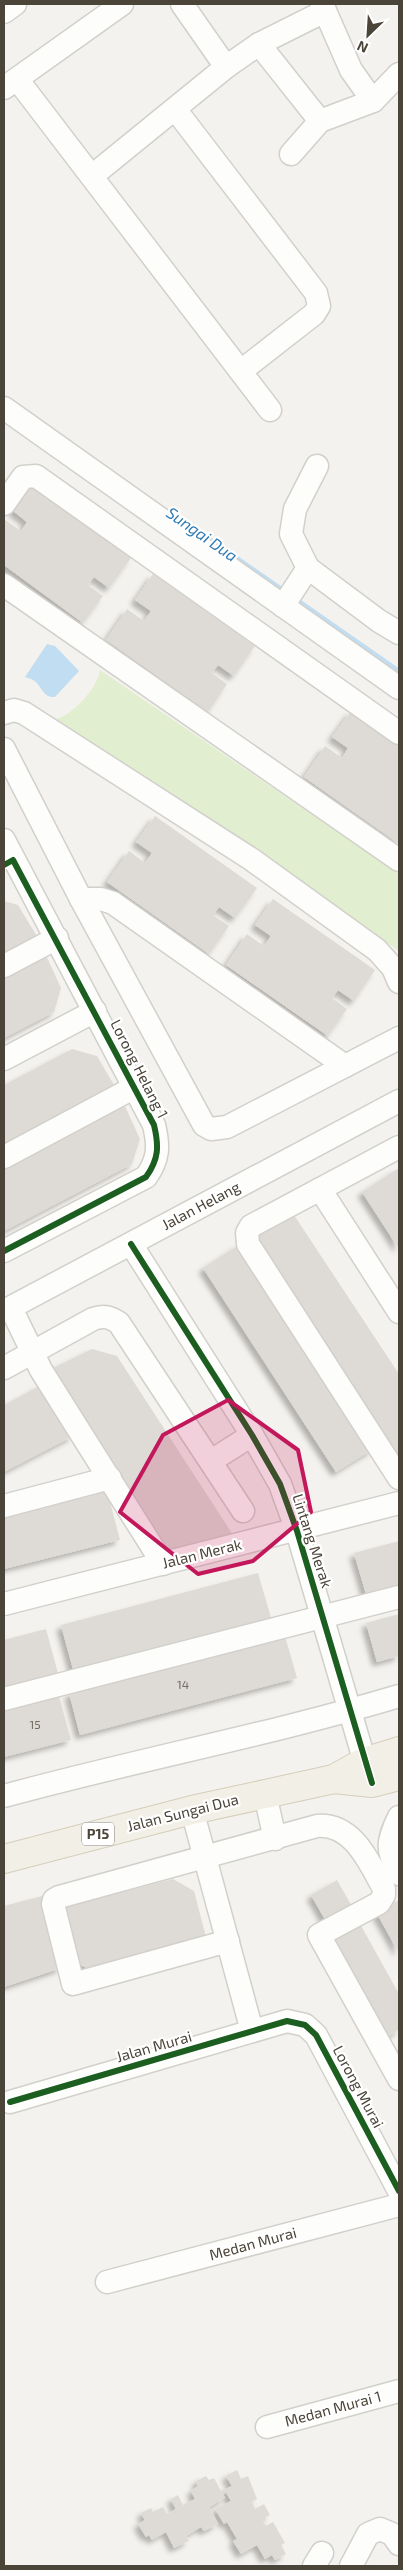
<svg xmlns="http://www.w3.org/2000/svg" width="403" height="2570" font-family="'Exo 2',sans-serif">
  <defs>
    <filter id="shadow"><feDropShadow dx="-4.5" dy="4.5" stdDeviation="2.5" flood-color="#0004"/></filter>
  </defs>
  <rect width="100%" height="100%" fill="#f4f2ee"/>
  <path fill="#e1eecf" d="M100 670 399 874V951L254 850 54 720C73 715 97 689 100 670Z"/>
  <path fill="#c0ddf1" d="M47 644 55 646 79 671 55 697C42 698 42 685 33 680 30 678 27 678 25 677Z"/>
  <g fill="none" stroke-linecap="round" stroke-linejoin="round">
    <polyline stroke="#c0ddf1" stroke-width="6" points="181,520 399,672"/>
  </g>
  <g fill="#dedbd6" filter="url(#shadow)">
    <polygon points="31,484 131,558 109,588 94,577 88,585 103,596 83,623 4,565 4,519 21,531 27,522 12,510"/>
    <polygon points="153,574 255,646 234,676 218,665 212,673 227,684 208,712 106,640 127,609 144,621 151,611 135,600"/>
    <polygon points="351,711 399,745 399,844 304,777 325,746 342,758 348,748 332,737"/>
    <polygon points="155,816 257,888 235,918 219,907 213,915 229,926 209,954 107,882 129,851 145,863 152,853 136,842"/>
    <polygon points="273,899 375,970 354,1001 338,990 332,998 347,1009 328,1036 226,965 247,934 264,946 271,936 255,925"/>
    <polygon points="4,901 18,905 38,938 4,956"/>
    <polygon points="45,953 61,988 54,1012 4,1038 4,975"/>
    <polygon points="72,1049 97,1056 117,1090 4,1148 4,1085"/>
    <polygon points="124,1104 140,1139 132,1164 4,1231 4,1168"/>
    <polygon points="397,1169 399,1170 399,1249 362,1192"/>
    <polygon points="292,1212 399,1374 399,1458 258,1240 260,1229"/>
    <polygon points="240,1244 373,1449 336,1472 203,1268"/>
    <polygon points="92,1349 117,1356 235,1538 171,1554 51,1369"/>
    <polygon points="43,1384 73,1436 4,1472 4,1405"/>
    <polygon points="102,1489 108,1494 120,1540 4,1569 4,1514"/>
    <polygon points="399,1541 399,1589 367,1598 354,1553"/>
    <polygon points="258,1573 272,1621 74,1673 61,1625"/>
    <polygon points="399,1614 399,1656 377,1662 366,1623"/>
    <polygon points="46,1629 59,1677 4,1691 4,1640"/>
    <polygon points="285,1636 297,1678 80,1735 69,1693"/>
    <polygon points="59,1696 71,1740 4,1757 4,1710"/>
    <polygon points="173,1879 194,1891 206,1937 87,1968 78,1964 63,1908"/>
    <polygon points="337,1880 353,1908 327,1923 311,1895"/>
    <polygon points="42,1896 61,1968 4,1987 4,1906"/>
    <polygon points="399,1900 399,1953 376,1912"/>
    <polygon points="359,1922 399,1994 399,2030 389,2036 333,1936"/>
    <polygon points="237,2470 241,2479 248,2476 257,2499 252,2502 255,2509 264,2504 270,2515 262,2519 266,2526 273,2522 285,2543 281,2545 286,2554 275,2560 272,2555 265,2559 257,2545 241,2554 233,2541 237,2539 227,2522 224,2524 215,2509 231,2501 226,2492 223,2494 225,2498 209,2507 218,2524 204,2531 201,2527 186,2536 189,2541 174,2548 166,2532 152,2540 149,2535 146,2537 138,2524 145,2520 141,2513 151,2508 153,2512 163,2507 167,2514 176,2509 171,2499 178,2495 183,2505 195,2499 191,2491 198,2486 196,2481 206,2476 209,2480 214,2478 221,2491 232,2486 226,2476"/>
  </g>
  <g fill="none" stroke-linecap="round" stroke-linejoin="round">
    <defs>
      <g id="minor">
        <polyline points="182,4 226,67"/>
        <polyline points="322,4 351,70 373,101"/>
        <polyline points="4,12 15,4"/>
        <polyline points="259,44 320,121"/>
        <polyline points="17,79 270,410"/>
        <polyline points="4,88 122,4"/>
        <polyline points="175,109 316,293 319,306 314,314 241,371"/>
        <polyline points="291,154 320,121 373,101 399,74"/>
        <polyline points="92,176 226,67 259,44 325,11"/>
        <polyline points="4,408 399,688"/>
        <polyline points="317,466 295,509 291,534 308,568 379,621 399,633"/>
        <polyline points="4,504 23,477 36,476 399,733"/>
        <polyline points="4,585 399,860"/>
        <polyline points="283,606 308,568"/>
        <polyline points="4,713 14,710 24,713 251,859 377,950 393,968 399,982"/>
        <polyline points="4,749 81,899 204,1125 211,1129 227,1127 399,1038"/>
        <path d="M4 840 154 1125C159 1146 159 1159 146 1177L4 1251"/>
        <polyline points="81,899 101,899 113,903 345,1066"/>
        <polyline points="4,966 57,938"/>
        <polyline points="4,1059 95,1011"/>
        <polyline points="399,1147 251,1226 247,1233 248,1244 399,1478"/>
        <polyline points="4,1157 135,1087"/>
        <polyline points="320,1189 399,1312"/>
        <polyline points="131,1244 252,1435 280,1484 297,1531 369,1776"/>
        <polyline points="11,1308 41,1370 163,1564"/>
        <polyline points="4,1311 399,1101"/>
        <path d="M4 1368 93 1319C104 1315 110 1317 119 1323L243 1511"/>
        <polyline points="211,1461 252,1435"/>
        <polyline points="4,1506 110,1478"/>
        <polyline points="4,1604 399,1503"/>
        <polyline points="4,1699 399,1597"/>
        <polyline points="265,1794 275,1839"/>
        <path d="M4 1796C135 1760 269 1735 399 1696"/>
        <polyline points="192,1810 252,2031"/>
        <path d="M399 1817C387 1842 386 1849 399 1874"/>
        <path d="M228 1941 73 1984 53 1904 54 1900 59 1897 317 1826C353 1823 369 1862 384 1889V1895L379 1903 319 1935 399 2079"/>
        <polyline points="10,2102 287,2021 305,2025 316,2035 399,2191"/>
        <polyline points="107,2282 399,2205"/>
        <polyline points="267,2427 399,2391"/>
        <polyline points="314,2566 322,2553"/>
        <polyline points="351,2566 368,2534 380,2529 392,2534 399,2544"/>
      </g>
      <g id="major">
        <polyline points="334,1779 372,1783 399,1776"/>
        <polyline points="4,1859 192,1810 334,1779 364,1762 399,1751"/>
      </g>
    </defs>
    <use href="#minor" stroke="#d2d0cb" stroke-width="25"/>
    <use href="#major" stroke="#d6cebb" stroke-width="30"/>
    <use href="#minor" stroke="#fdfdfc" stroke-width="22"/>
    <use href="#major" stroke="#f2efe6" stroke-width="28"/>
    <defs>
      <g id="cycleway">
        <path d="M4 865 13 860 154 1125C159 1146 159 1159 146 1177L4 1251"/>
        <polyline points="131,1244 252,1435 280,1484 297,1531 372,1783"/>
        <polyline points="10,2102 287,2021 305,2025 316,2035 399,2191"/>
      </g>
    </defs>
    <use href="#cycleway" stroke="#fff" stroke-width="9"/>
    <use href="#cycleway" stroke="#1b5e20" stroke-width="6"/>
  </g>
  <path fill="#c2185b" fill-opacity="0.2" stroke="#c2185b" stroke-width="4" stroke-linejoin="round" d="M228 1400 298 1450 311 1512 253 1561 198 1574 120 1512 163 1435Z"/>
  <g text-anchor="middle" stroke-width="4.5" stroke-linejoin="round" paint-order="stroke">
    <g font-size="12" fill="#706a61">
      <text x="183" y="1689">14</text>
      <text x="35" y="1729">15</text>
    </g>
    <rect fill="#fff" stroke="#817c74" stroke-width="1" x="82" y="1822.5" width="32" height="23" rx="4"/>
    <g font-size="14" font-weight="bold" fill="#4b4439">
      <text x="98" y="1839">P15</text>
    </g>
    <g font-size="15" fill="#4b4439" stroke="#fff">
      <text transform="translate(139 1069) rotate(63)" y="5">Lorong Helang 1</text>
      <text transform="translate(201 1206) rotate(-28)" y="5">Jalan Helang</text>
      <text transform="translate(312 1541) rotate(72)" y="5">Lintang Merak</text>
      <text transform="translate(202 1554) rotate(-14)" y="5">Jalan Merak</text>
      <text transform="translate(183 1813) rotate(-14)" y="5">Jalan Sungai Dua</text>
      <text transform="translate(154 2047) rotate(-16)" y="5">Jalan Murai</text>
      <text transform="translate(358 2087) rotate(62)" y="5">Lorong Murai</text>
      <text transform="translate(253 2244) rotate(-15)" y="5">Medan Murai</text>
      <text transform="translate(333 2409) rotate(-15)" y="5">Medan Murai 1</text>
    </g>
    <g font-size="16" font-style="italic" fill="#2e7ab2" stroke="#fff">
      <text transform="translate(202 534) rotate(35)" y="6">Sungai Dua</text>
    </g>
  </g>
  <rect width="403" height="2570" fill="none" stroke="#4b4439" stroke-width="10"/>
  <g transform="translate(368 35) rotate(205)" stroke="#ffffff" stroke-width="4" paint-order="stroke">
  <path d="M0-4L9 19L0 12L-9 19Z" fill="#4b4439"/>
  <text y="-8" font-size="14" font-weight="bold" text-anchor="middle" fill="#4b4439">N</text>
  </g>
</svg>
